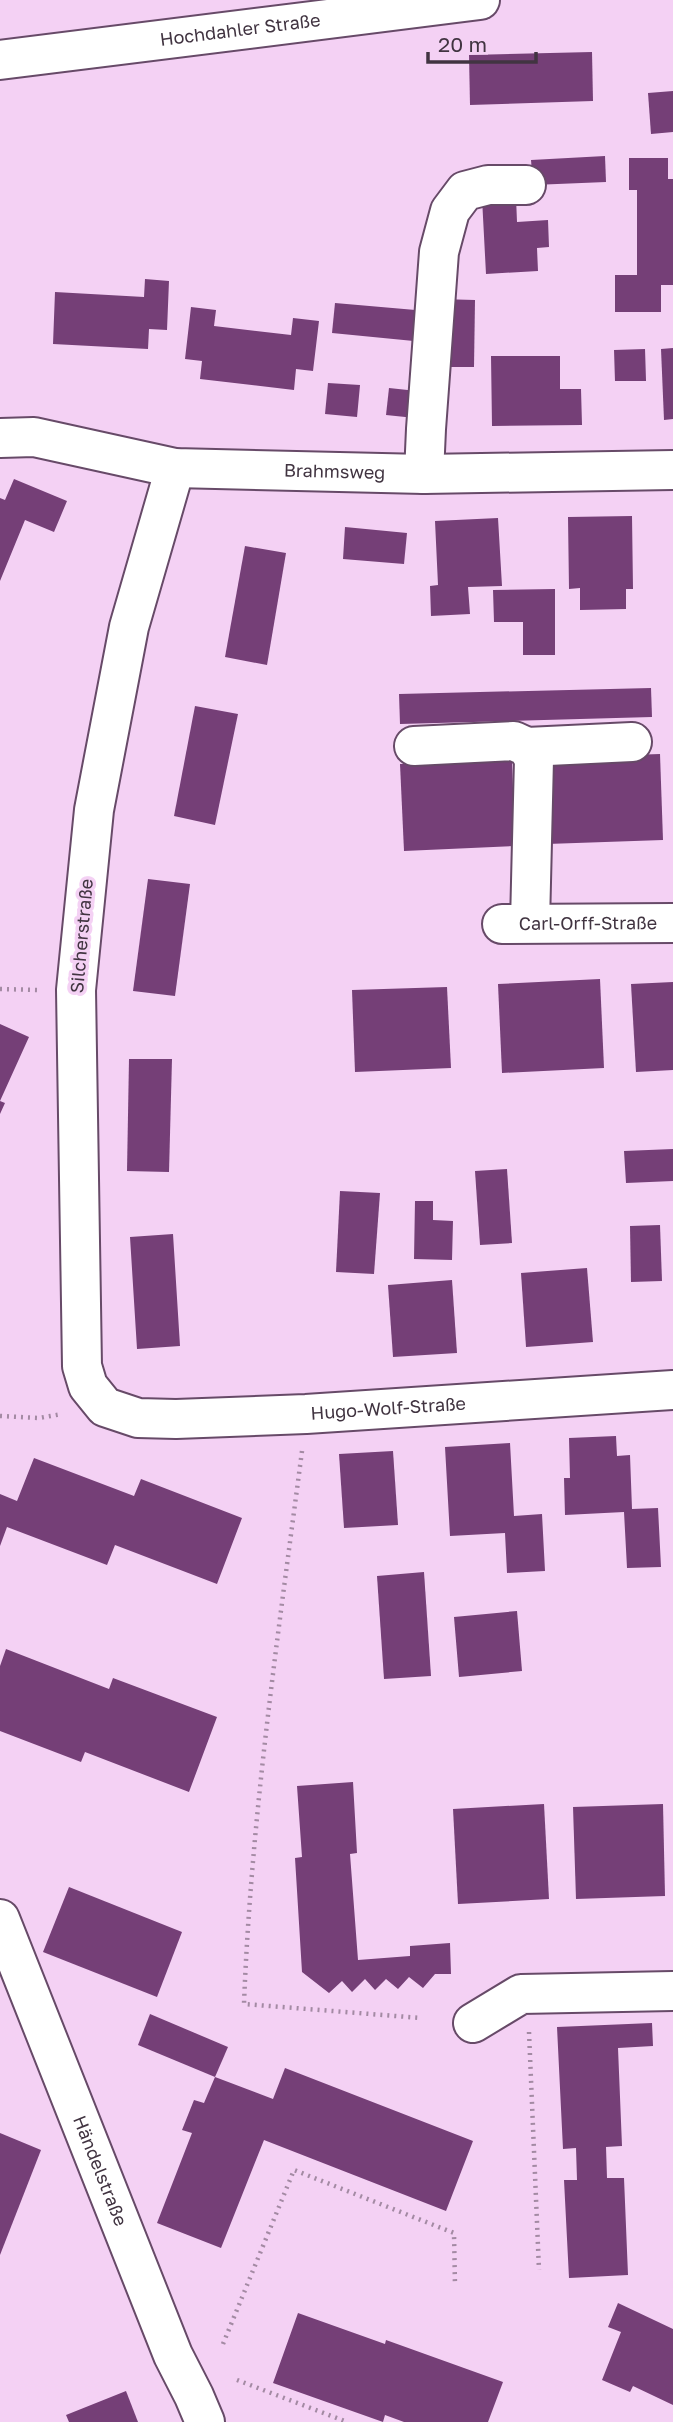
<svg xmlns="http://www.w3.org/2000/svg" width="673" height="2422" font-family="'Golos Text',sans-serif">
  <rect width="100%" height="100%" fill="#f4d1f4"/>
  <g fill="#753f77">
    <polygon points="592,52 593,101 470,105 469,55"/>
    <polygon points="673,91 673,132 651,134 648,93"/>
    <polygon points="605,156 606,182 533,185 531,160"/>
    <polygon points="629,158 668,158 668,179 673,179 673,285 661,285 661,312 615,312 615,275 637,275 637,190 629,190"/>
    <polygon points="516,197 517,222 548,220 549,247 537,248 538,271 486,274 482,198"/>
    <polygon points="145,279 169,281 167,330 149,329 148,349 53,344 55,292 144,297"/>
    <polygon points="439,299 475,300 474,367 438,367"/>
    <polygon points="335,303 427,311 424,342 332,333"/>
    <polygon points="191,307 216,310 214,326 291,335 293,318 319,321 313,371 296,369 294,390 200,379 202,361 185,359"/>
    <polygon points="673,348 673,419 664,420 661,349"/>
    <polygon points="645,349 646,381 615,381 614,350"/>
    <polygon points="491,356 560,356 560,389 581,389 582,425 492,426"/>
    <polygon points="328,383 360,385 357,417 325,414"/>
    <polygon points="389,388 417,391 415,418 386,415"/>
    <polygon points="14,479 67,501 54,532 25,520 0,581 0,498 5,500"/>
    <polygon points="632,516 633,589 626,589 626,609 580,610 580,588 569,589 568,517"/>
    <polygon points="498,518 502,586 468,587 470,614 431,616 430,586 438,585 435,521"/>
    <polygon points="345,527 407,533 404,564 343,559"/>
    <polygon points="245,546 286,553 267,665 225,657"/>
    <polygon points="555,589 555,655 523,655 523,622 494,622 493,590"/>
    <polygon points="651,688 652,717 400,724 399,694"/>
    <polygon points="195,706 238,714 215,825 174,816"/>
    <polygon points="660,754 663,840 547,844 544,758"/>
    <polygon points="512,760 515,846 404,851 400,764"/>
    <polygon points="148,879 190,884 175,996 133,991"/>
    <polygon points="600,979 604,1068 502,1073 498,984"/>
    <polygon points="673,982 673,1070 636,1072 631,984"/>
    <polygon points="447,987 451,1068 355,1072 352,990"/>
    <polygon points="0,1024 29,1037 0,1101 5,1103 0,1114"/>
    <polygon points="129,1059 172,1059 169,1172 127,1171"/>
    <polygon points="673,1149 673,1181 626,1183 624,1151"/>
    <polygon points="507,1169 512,1243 480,1245 475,1171"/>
    <polygon points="340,1191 380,1193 374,1274 336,1272"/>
    <polygon points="415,1201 433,1201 433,1220 453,1221 452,1260 414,1259"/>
    <polygon points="660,1225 662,1281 631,1282 630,1226"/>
    <polygon points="173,1234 180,1346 137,1349 130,1237"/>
    <polygon points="587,1268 593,1342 526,1347 521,1273"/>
    <polygon points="452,1280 457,1353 393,1357 388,1285"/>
    <polygon points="616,1436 617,1456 630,1455 632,1509 658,1508 661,1567 627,1568 624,1512 565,1515 564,1478 570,1478 569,1438"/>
    <polygon points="510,1443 514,1516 542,1514 545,1571 507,1573 505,1533 450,1536 445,1447"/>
    <polygon points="393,1451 398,1525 344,1528 339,1454"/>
    <polygon points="34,1458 134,1496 141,1479 242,1518 217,1584 115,1545 107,1565 7,1527 0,1546 0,1494 17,1501"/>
    <polygon points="424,1572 431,1676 384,1679 377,1576"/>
    <polygon points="517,1611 522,1671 459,1677 454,1617"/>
    <polygon points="6,1649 109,1689 113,1678 217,1717 189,1792 85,1752 81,1762 0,1731 0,1666"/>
    <polygon points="353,1782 357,1853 350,1854 358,1960 410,1956 410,1946 450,1943 451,1974 435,1974 423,1988 409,1977 398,1989 386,1979 375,1990 365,1979 352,1992 342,1981 329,1993 302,1972 295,1858 302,1857 297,1786"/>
    <polygon points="544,1804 549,1899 458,1904 453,1809"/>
    <polygon points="663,1804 665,1896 576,1899 573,1807"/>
    <polygon points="69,1887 182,1932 157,1997 43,1952"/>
    <polygon points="150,2014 228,2047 215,2077 138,2045"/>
    <polygon points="652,2023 653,2046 618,2048 622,2146 606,2147 607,2178 624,2178 628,2275 569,2278 564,2180 577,2180 576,2148 563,2149 557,2027"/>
    <polygon points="285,2068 473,2141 446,2211 264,2140 221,2248 157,2223 192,2133 182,2130 194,2100 204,2103 215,2077 273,2099"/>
    <polygon points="0,2133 41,2150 0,2255"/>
    <polygon points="618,2303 673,2329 673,2405 633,2386 630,2392 602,2380 621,2332 608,2327"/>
    <polygon points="298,2313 385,2344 386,2340 503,2382 488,2422 404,2422 385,2415 383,2422 273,2383"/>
    <polygon points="126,2391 138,2422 69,2422 66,2415"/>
  </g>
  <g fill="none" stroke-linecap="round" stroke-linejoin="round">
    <defs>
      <g id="minor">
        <path id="s1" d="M0 438 34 437 175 468 424 474 673 470"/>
        <path id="s2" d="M175 468 129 627 94 810 76 990 82 1366 88 1386 105 1407 138 1418 176 1419 306 1414 673 1390"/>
        <polyline points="424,474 426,429 439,252 450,211 465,191 488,185 526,185"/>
        <polyline points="414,746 514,741 527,747 534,759 530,923"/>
        <polyline points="527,747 632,742"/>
        <path id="s3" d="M502 924 673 923"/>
        <path id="s4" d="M0 1919 173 2355 194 2396 205 2422"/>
        <polyline points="473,2023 521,1994 673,1991"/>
      </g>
      <g id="major">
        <path id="s5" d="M0 60 480 0"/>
      </g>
    </defs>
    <use href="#minor" stroke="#674a68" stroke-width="42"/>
    <use href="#major" stroke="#674a68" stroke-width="42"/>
    <g stroke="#a38aa3" stroke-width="4.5" stroke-dasharray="2 5" stroke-linecap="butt">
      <polyline points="0,989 39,990"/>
      <polyline points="0,1416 39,1418 62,1414"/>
      <path d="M302 1451C278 1635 251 1819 244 2004L421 2018"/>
      <polyline points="529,2032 539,2270"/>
      <polyline points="223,2344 294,2170 454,2233 455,2286"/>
      <polyline points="237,2380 347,2422"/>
    </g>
    <use href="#minor" stroke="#fff" stroke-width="38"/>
    <use href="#major" stroke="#fff" stroke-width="38"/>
  </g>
  <g text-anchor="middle" stroke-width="7" stroke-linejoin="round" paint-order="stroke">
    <g font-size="18" fill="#413441" stroke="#f4d1f4">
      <text dy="6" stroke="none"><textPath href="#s5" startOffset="242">Hochdahler Straße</textPath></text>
      <text dy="6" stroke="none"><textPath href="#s1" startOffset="338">Brahmsweg</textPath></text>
      <text dy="6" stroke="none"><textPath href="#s3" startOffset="86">Carl-Orff-Straße</textPath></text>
      <text transform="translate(82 936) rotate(-85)" y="6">Silcherstraße</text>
      <text dy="6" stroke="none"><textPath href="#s2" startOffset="1242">Hugo-Wolf-Straße</textPath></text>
      <text dy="6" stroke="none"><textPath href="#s4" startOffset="271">Händelstraße</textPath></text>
    </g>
  </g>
  <path d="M428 52v10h108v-10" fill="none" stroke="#413441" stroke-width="3.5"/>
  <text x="438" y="52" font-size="21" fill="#413441" stroke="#f4d1f4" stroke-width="5" paint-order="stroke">20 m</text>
</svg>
